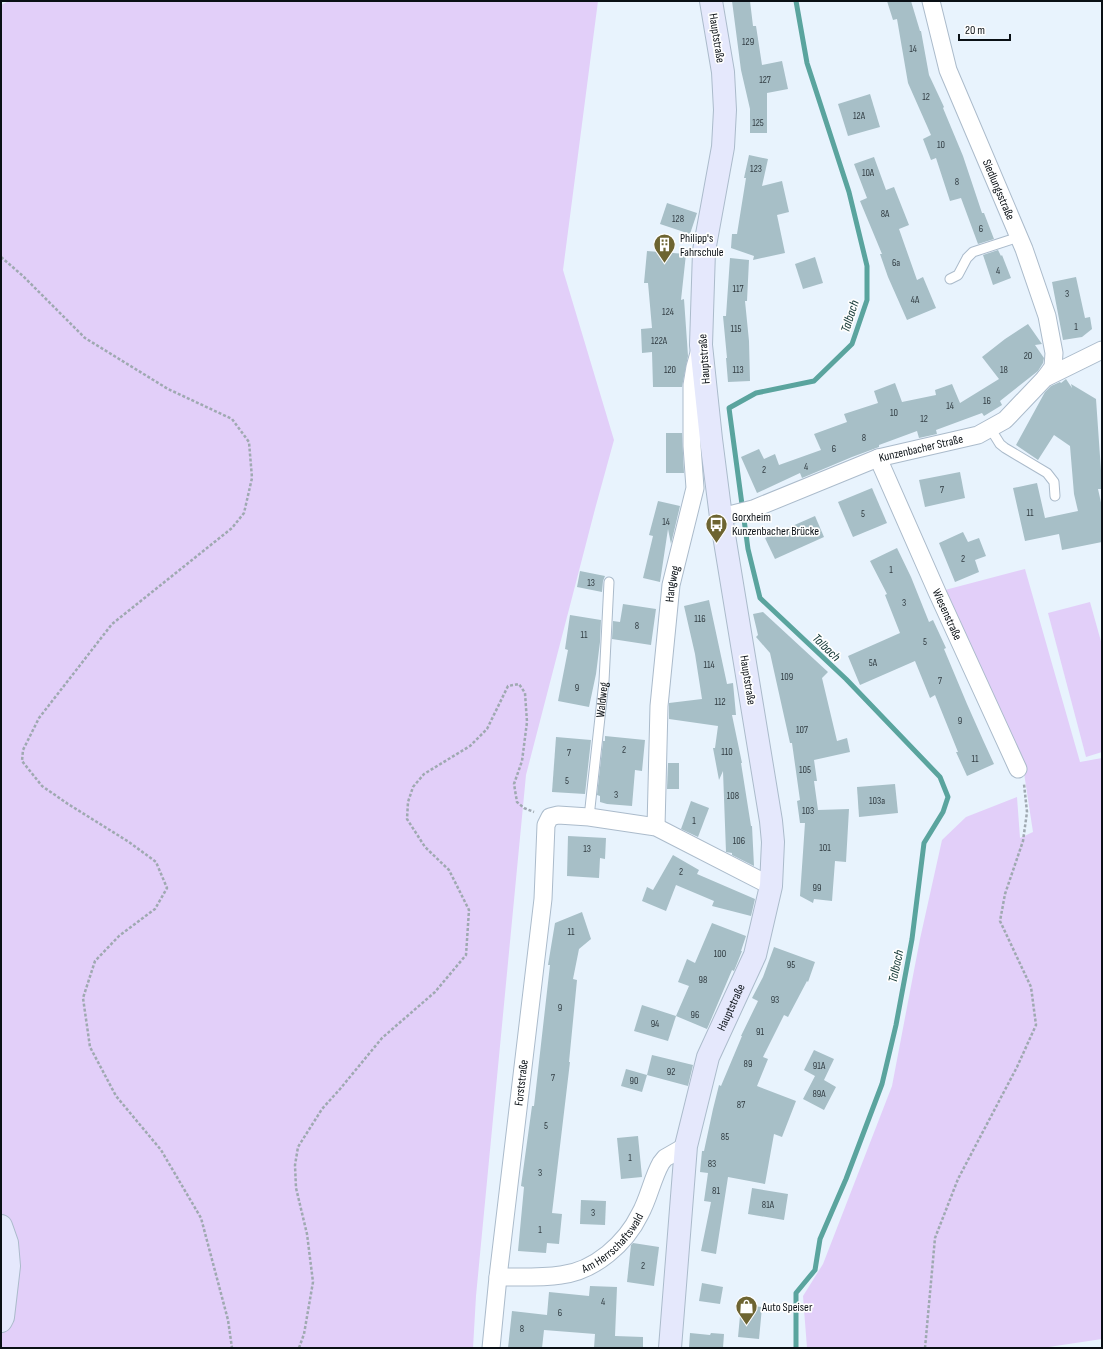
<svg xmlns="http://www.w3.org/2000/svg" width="1103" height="1349" font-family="'Sofia Sans Condensed',sans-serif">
  <rect width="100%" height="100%" fill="#e8f3fd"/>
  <g fill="#e2cff9">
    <polygon points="9,1 598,1 563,270 614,440 595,509 526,775 476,1296 473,1348 1,1348 1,5"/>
    <polygon points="1025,569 1080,762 1102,758 1102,1339 1042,1348 807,1348 803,1296 823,1264 892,1086 920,939 942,840 966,817 1017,797 1020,838 1033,832 1022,760 945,590"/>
    <polygon points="1090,602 1102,645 1102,752 1086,757 1048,613"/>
  </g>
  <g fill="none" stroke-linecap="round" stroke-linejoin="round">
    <polyline stroke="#5aa49e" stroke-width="5" points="796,1348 796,1293 815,1270 820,1239 846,1179 882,1084 896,1025 912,939 924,843 943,812 948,797 940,777 846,679 760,598 748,549 729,408 756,393 814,381 852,344 867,300 867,266 849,192 807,63 796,1"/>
  </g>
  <g fill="#a7bfc7">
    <polygon points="732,1 750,1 753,26 756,26 762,65 782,61 788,89 767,93 767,133 750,133 750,109 741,70"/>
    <polygon points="887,1 911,1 920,31 921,31 929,75 944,107 943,108 963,156 982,213 984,213 994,239 978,244 961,198 950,201 936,158 931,160 923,139 931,135 908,83 897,19 893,20"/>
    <polygon points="870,94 880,127 848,136 838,104"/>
    <polygon points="749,155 768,159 762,186 782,181 789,212 777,215 785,253 753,260 754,256 731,248 732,234 737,234 746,178 744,178"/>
    <polygon points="874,157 886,190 894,187 909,225 899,229 917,280 923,277 936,308 907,320 888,277 880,254 882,254 860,201 867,198 854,164"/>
    <polygon points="667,203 697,213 690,234 660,224"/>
    <polygon points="998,250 1001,256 1002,255 1011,278 993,285 983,255"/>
    <polygon points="647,251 686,254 681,300 684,299 688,356 682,387 653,387 652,352 642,353 641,329 652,328 648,283 644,283"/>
    <polygon points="815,257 823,283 803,289 795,264"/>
    <polygon points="730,258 749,260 747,301 745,301 749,341 750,381 728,382 726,358 727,358 723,316 726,316"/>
    <polygon points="1076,277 1085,318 1090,317 1092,329 1082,337 1063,340 1052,282"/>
    <polygon points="1028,324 1042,344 1035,345 1044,358 1043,363 1038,371 1000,401 1002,405 984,416 982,413 936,430 937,434 919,438 917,431 879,445 879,447 852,457 802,478 800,473 757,493 741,457 759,449 764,459 775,454 779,465 821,450 814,434 847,422 844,414 878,403 874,391 895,383 902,402 936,395 935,390 952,384 960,403 999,379 982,357 1005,339"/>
    <polygon points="1066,379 1072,388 1071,384 1096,399 1102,485 1102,489 1098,489 1102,507 1102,542 1062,550 1059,534 1025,541 1013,488 1037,483 1045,518 1078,511 1074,494 1070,446 1054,435 1038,460 1016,445 1045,392 1051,386 1060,382 1061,383"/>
    <polygon points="666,433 682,433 684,473 666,473"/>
    <polygon points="960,472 965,498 925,507 919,480"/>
    <polygon points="872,488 887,523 853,537 838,502"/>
    <polygon points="658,501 680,506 671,544 668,529 660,582 643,578 653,536 649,535"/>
    <polygon points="815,516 824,537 775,559 765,538"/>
    <polygon points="963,532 968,542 979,538 986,556 975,560 979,572 955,582 939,543"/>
    <polygon points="897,548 911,577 929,622 933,620 946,648 944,649 967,704 983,740 994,764 967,776 956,752 958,752 935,695 930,698 915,661 860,685 848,656 900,633 885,595 887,594 870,561"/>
    <polygon points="580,571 605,576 603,581 602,592 577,587"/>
    <polygon points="709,600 727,684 733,683 736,715 732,715 742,763 741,763 751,826 752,826 754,866 732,855 732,853 726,852 723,771 719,780 713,748 715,748 718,726 669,719 669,703 702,699 695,654 684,606"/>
    <polygon points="623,604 656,609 651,645 612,639 613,621 620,622"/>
    <polygon points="763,612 828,672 822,678 837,741 847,738 850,752 814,760 817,781 814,781 818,810 849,809 846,862 835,861 832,901 814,899 813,903 800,896 805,823 800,823 797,801 800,800 792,743 790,743 770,653 756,637 758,635 753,614"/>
    <polygon points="570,615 601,620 600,642 596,674 589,707 558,701 568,650 565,649"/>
    <polygon points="605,736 645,740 642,771 635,770 632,806 607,804 600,802 600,796 597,795 603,741 605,741"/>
    <polygon points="556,737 591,740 585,794 552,792"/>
    <polygon points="668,763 679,763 679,789 667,789"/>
    <polygon points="895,784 898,813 859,817 857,787"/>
    <polygon points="691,801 709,808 698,837 681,829"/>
    <polygon points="568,836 606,838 605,859 600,858 599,878 567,876"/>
    <polygon points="673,855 699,870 697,874 755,899 751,916 712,906 714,901 676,885 666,911 642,901 647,887 653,890"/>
    <polygon points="582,912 591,939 579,949 573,979 577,980 569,1062 570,1062 552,1213 562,1214 559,1244 547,1243 546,1253 518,1251 524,1187 521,1186 532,1106 534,1106 550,965 548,965 555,923"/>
    <polygon points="712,923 746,936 741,951 742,951 734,971 732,970 707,1029 676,1016 689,986 678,982 687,959 695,963"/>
    <polygon points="774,947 815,962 808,982 807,981 788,1017 784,1015 763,1057 768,1059 757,1086 796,1101 782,1137 774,1134 765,1184 728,1177 716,1254 701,1251 711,1202 704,1201 708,1173 700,1172 702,1151 704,1151 713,1109 719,1085 721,1086 742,1036 741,1036 758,1001 752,998 763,977"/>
    <polygon points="642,1005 676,1016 668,1041 634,1031"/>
    <polygon points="814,1050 834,1059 824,1080 836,1087 824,1110 803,1099 815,1076 804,1070"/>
    <polygon points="652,1055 693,1065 688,1086 647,1075"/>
    <polygon points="626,1069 647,1075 642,1092 621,1086"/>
    <polygon points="638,1136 642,1177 621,1179 617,1138"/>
    <polygon points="752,1188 788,1194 784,1220 748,1214"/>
    <polygon points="581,1200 606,1201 605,1225 580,1224"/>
    <polygon points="633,1243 659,1247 654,1286 627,1282 631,1245"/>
    <polygon points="702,1283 723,1287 720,1304 699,1301"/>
    <polygon points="590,1286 617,1287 615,1336 643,1337 643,1348 594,1348 595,1334 544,1330 542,1348 508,1348 512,1311 547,1315 549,1292 589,1296"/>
    <polygon points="741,1305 762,1307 759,1339 738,1337"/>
    <polygon points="690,1333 710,1335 711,1333 724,1334 723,1348 689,1348"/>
  </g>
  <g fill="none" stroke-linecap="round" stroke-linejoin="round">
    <defs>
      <g id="lane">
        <polyline points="950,279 958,275 967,258 973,252 1019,237"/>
        <polyline points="990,428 1000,444 1005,448 1047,473 1054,482 1055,496"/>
        <path id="s1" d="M589 817 604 681 609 582"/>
      </g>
      <g id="street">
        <path id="s2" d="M931 1 948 70 1024 249 1047 316 1054 353 1053 367 1045 378"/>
        <path id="s3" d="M878 458 937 592 1018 769"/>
        <path id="s4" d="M721 517 753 509 878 458 978 435 1005 420 1045 378 1102 350"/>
        <path id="s5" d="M656 827 659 706 671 585 695 488 692 446V385L695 367 699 353"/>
        <path id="s6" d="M498 1277C518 1277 541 1278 561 1275 595 1271 626 1243 640 1214 649 1198 652 1179 661 1163L665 1158 686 1146"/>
        <path id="s7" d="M491 1348 498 1277 543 899 546 825 550 817 558 815 589 817 656 827 771 886"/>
      </g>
      <g id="secondary">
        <polyline points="1,1226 7,1243 9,1266 3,1317 1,1321"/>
        <path id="s8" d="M670 1348 686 1146 708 1057 755 955 771 886 773 842 771 821 721 517 711 439 701 345 704 251 723 147 725 110 723 72 711 1"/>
      </g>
    </defs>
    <use href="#lane" stroke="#abbbcb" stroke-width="11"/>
    <use href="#street" stroke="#abbbcb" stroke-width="19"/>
    <use href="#secondary" stroke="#abbbcb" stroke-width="24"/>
    <g stroke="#9fa9b1" stroke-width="2.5" stroke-dasharray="3 2" stroke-linecap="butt">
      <polyline points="1,257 23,276 85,338 168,389 232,419 249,442 252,478 244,513 232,528 112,624 39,718 23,750 22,761 42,786 68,804 129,842 156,862 167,888 155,909 119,936 95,961 83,998 90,1047 116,1096 161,1150 201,1218 228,1320 232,1348"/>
      <polyline points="299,1348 304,1334 313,1282 307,1234 296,1188 295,1165 298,1147 322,1109 340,1089 382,1038 435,992 466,955 469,910 449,870 425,847 407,819 408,802 413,787 424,774 470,746 487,729 508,686 519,684 525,693 527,722 522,761 514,784 517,802 524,808 534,812"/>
      <polyline points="925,1348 935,1238 958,1179 1017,1067 1036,1025 1031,987 1000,921 1005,894 1023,841 1027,812 1024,784"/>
    </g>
    <use href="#lane" stroke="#fff" stroke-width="9"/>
    <use href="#street" stroke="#fff" stroke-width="17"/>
    <use href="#secondary" stroke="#e5e8fc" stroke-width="22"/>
  </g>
  <defs>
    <symbol id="building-pin" viewBox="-11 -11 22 30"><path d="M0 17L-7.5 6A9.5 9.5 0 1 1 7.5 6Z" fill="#6d6431" stroke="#fefefe"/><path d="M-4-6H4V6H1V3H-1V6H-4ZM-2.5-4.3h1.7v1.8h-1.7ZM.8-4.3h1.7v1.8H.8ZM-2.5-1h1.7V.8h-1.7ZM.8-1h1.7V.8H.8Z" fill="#fff"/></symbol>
    <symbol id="bus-pin" viewBox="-11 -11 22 30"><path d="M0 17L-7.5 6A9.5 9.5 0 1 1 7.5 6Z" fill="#6d6431" stroke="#fefefe"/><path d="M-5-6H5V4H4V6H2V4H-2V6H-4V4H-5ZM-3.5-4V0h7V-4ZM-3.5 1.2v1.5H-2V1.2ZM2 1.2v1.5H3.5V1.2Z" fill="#fff"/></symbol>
    <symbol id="shop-pin" viewBox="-11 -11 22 30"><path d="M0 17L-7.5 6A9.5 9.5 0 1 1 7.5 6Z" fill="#6d6431" stroke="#fefefe"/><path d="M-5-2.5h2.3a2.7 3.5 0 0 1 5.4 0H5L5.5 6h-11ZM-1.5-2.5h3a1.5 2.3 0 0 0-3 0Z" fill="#fff"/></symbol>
  </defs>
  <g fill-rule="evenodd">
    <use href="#building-pin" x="652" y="232" width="25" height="34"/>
    <use href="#bus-pin" x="704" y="512" width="25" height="34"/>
    <use href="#shop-pin" x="734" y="1294" width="25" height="34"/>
  </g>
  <g text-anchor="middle" stroke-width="3.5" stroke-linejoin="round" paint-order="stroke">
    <g font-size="10" fill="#313c42">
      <text x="748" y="45">129</text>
      <text x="913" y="52">14</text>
      <text x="765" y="83">127</text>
      <text x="926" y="100">12</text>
      <text x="859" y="119">12A</text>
      <text x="758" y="126">125</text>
      <text x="941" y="148">10</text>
      <text x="756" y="172">123</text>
      <text x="868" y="176">10A</text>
      <text x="957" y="185">8</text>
      <text x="885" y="217">8A</text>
      <text x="678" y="222">128</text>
      <text x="981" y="232">6</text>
      <text x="896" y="266">6a</text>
      <text x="998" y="274">4</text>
      <text x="738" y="292">117</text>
      <text x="1067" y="297">3</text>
      <text x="915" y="303">4A</text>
      <text x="668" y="315">124</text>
      <text x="1076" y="330">1</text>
      <text x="736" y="332">115</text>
      <text x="659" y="344">122A</text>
      <text x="1028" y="359">20</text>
      <text x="670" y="373">120</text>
      <text x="738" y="373">113</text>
      <text x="1004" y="373">18</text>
      <text x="987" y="404">16</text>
      <text x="950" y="409">14</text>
      <text x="894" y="416">10</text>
      <text x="924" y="422">12</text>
      <text x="864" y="441">8</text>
      <text x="834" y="452">6</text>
      <text x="806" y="470">4</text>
      <text x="764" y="473">2</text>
      <text x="942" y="493">7</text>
      <text x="1030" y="516">11</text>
      <text x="863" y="517">5</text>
      <text x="666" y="525">14</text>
      <text x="963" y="562">2</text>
      <text x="891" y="573">1</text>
      <text x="591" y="586">13</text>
      <text x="904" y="606">3</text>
      <text x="700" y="622">116</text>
      <text x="637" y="629">8</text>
      <text x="584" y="638">11</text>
      <text x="925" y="645">5</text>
      <text x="873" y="666">5A</text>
      <text x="709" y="668">114</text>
      <text x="787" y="680">109</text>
      <text x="940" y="684">7</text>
      <text x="577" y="691">9</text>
      <text x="720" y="705">112</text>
      <text x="960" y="724">9</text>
      <text x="802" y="733">107</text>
      <text x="624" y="753">2</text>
      <text x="727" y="755">110</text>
      <text x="569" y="756">7</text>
      <text x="975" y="762">11</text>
      <text x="805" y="773">105</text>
      <text x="567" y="784">5</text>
      <text x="616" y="798">3</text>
      <text x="733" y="799">108</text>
      <text x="877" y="804">103a</text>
      <text x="808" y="814">103</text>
      <text x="694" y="824">1</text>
      <text x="739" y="844">106</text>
      <text x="825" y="851">101</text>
      <text x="587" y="852">13</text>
      <text x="681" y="875">2</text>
      <text x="817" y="891">99</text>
      <text x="571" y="935">11</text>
      <text x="720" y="957">100</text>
      <text x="791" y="968">95</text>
      <text x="703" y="983">98</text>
      <text x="775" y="1003">93</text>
      <text x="560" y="1011">9</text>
      <text x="695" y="1018">96</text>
      <text x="655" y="1027">94</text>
      <text x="760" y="1035">91</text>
      <text x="748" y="1067">89</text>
      <text x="819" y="1069">91A</text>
      <text x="671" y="1075">92</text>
      <text x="553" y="1081">7</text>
      <text x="634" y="1084">90</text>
      <text x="819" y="1097">89A</text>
      <text x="741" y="1108">87</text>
      <text x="546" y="1129">5</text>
      <text x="725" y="1140">85</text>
      <text x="630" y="1161">1</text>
      <text x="712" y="1167">83</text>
      <text x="540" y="1176">3</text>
      <text x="716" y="1194">81</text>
      <text x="768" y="1208">81A</text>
      <text x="593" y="1216">3</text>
      <text x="540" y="1233">1</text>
      <text x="643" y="1269">2</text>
      <text x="603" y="1305">4</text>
      <text x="560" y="1316">6</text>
      <text x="522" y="1332">8</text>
    </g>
    <g font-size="12" fill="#0a1015" stroke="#fefefe">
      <text transform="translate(717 38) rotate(81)" y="4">Hauptstraße</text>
      <text dy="4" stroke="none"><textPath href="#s2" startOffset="201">Siedlungsstraße</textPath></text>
      <text transform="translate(704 359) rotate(-94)" y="4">Hauptstraße</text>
      <text dy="4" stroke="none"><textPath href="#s4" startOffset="212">Kunzenbacher Straße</textPath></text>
      <text dy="4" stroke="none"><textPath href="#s5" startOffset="244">Hangweg</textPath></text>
      <text dy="4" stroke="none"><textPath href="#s3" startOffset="171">Wiesenstraße</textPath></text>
      <text transform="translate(748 680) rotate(81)" y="4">Hauptstraße</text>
      <text dy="4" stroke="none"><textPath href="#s1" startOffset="118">Waldweg</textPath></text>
      <text dy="4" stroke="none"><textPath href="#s8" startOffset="349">Hauptstraße</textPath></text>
      <text dy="4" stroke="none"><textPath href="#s7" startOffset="267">Forststraße</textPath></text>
      <text dy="4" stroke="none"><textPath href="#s6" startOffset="126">Am Herrschaftswald</textPath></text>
    </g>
    <g font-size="12" fill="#0a1015" stroke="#fefefe" text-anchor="start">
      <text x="680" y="242">Philipp's<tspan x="680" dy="14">Fahrschule</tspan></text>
      <text x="732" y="521">Gorxheim<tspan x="732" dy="14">Kunzenbacher Brücke</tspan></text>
      <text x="762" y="1311">Auto Speiser</text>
    </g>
    <g font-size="13" font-style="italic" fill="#0e3330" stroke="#fefefe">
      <text transform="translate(849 316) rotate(-72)" y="5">Talbach</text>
      <text transform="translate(827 647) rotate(44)" y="5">Talbach</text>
      <text transform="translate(895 966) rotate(-78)" y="5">Talbach</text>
    </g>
  </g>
  <rect width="1103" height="1349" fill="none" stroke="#0a1015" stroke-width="4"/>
  <path d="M959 34v6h51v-6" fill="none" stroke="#0a1015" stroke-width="2"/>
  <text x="965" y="34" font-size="12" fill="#0a1015" stroke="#fefefe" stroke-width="3" paint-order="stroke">20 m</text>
</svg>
